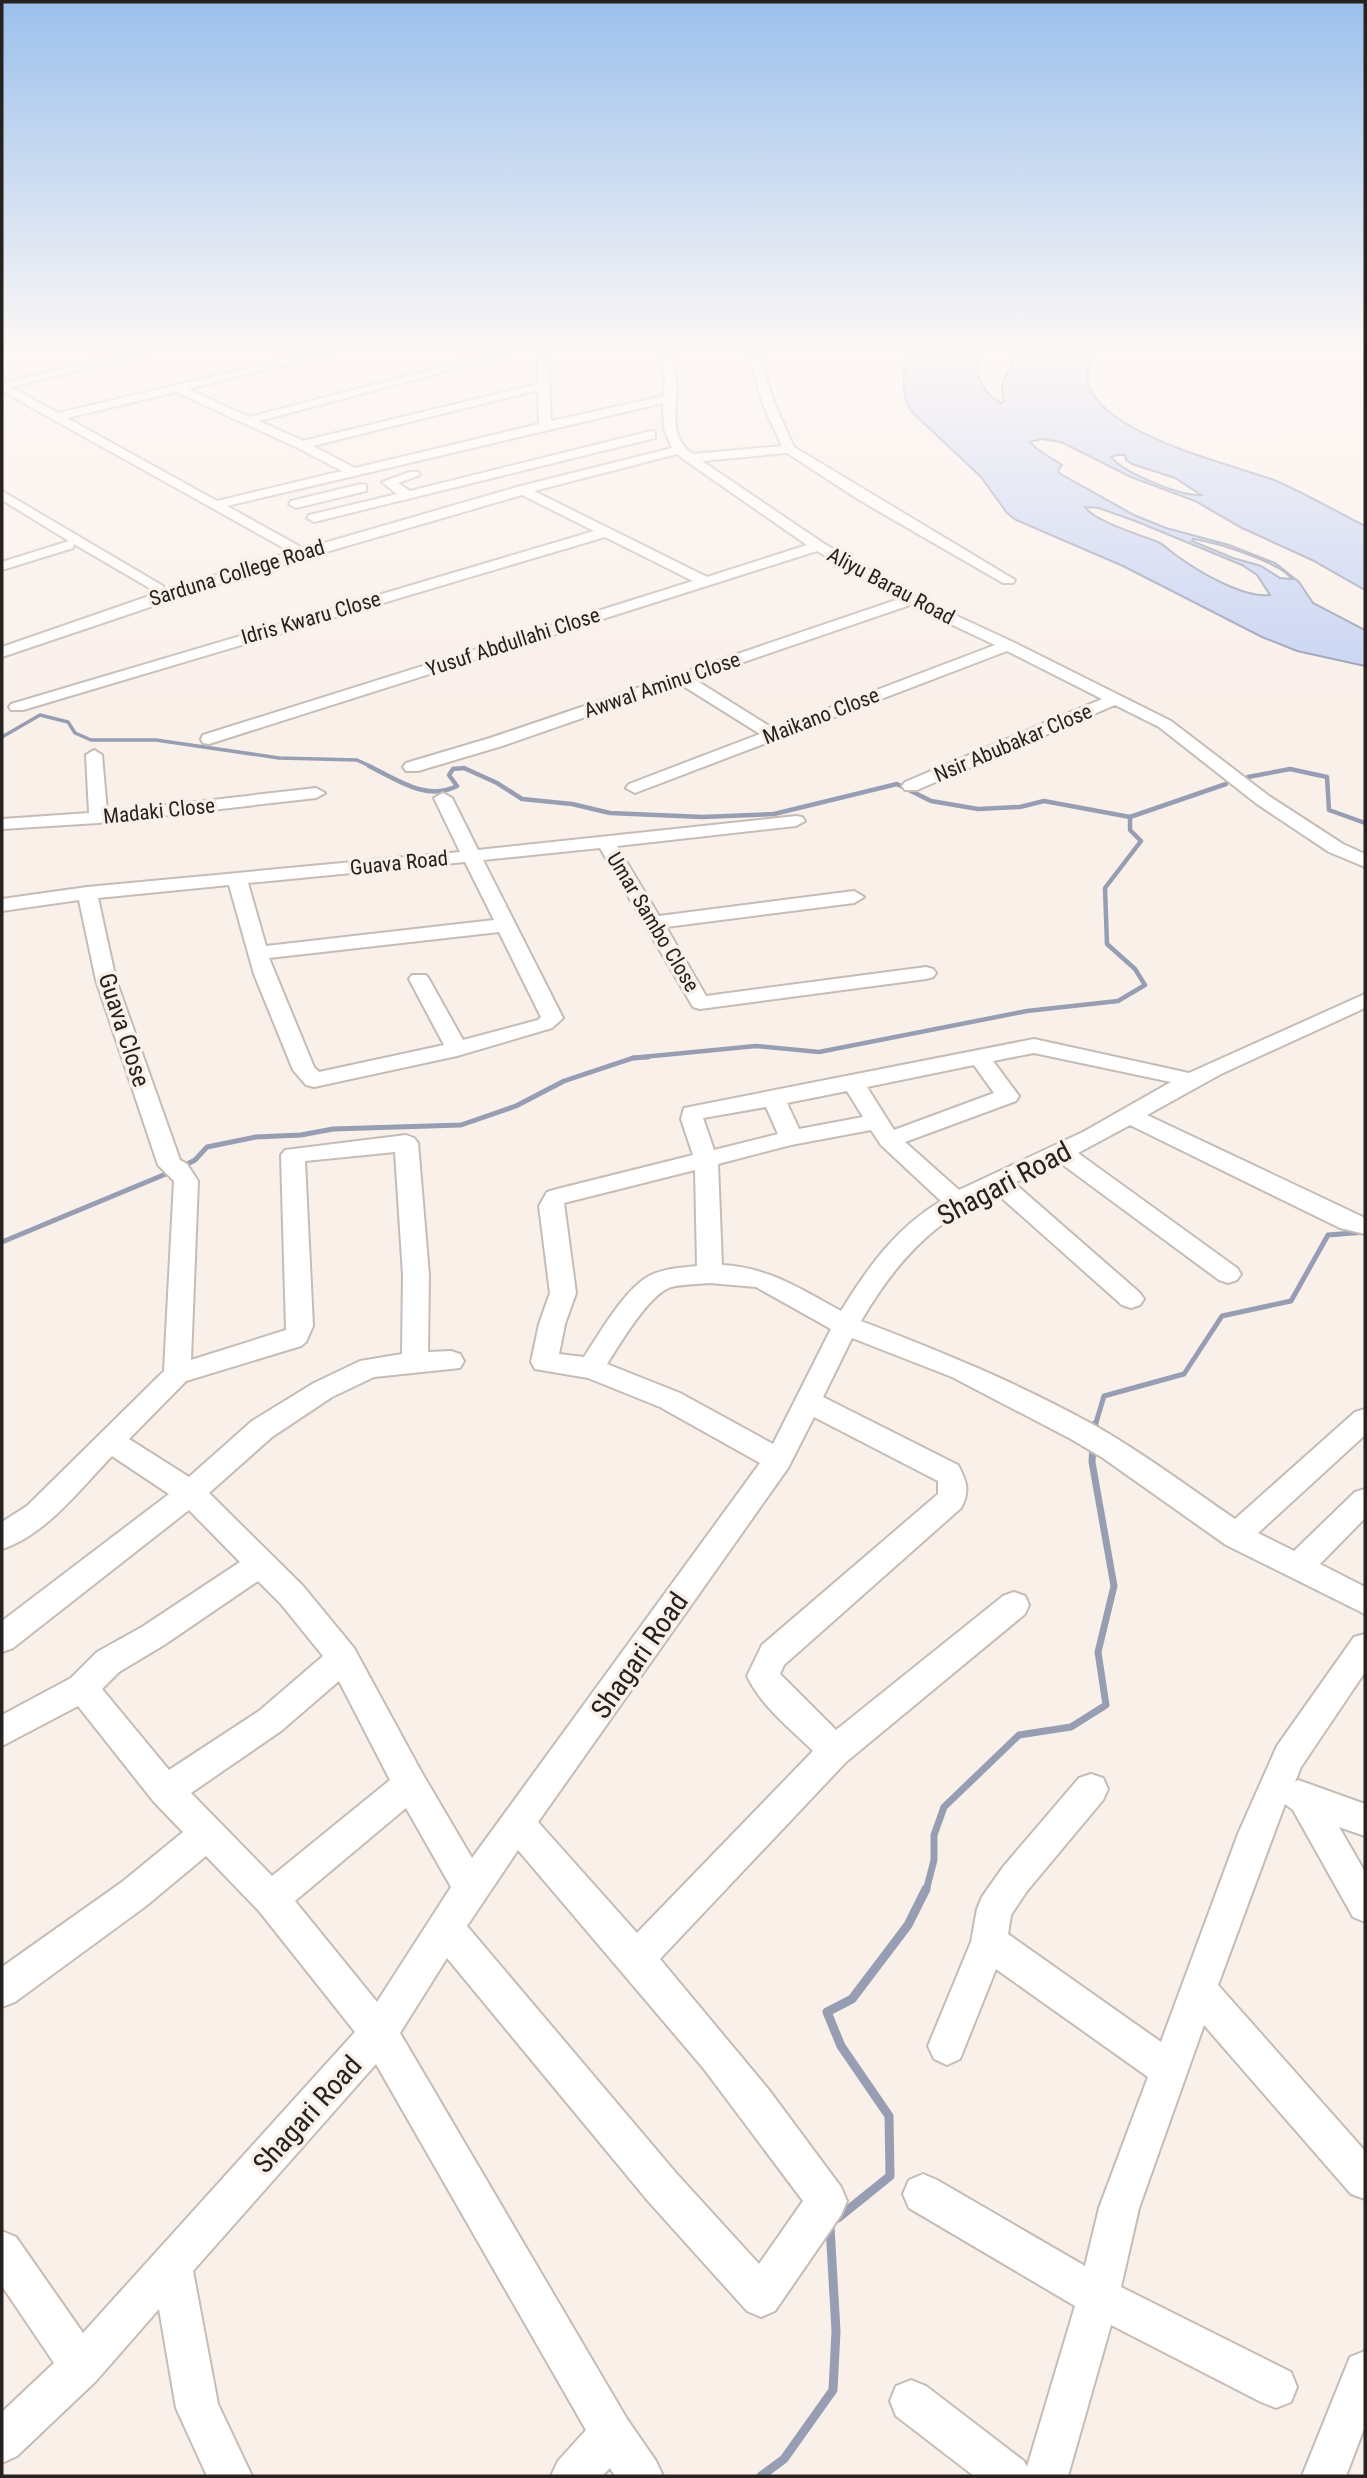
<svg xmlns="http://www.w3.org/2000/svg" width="1367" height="2478" font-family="'Roboto Condensed',sans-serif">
  <rect width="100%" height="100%" fill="#faf0ea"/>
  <path fill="#c7d3f3" stroke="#979eb4" stroke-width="2" fill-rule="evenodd" d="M907 354H982C970 370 985 396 1001 403L1004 401C996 377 1013 373 1013 354H1094C1051 424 1232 464 1274 480 1305 493 1335 511 1365 526V590L1312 560 1242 528 1195 501 1131 477 1061 442 1041 439 1030 442 1037 449 1062 465 1058 470 1059 473 1134 515 1166 528 1229 545 1275 563 1299 582 1313 603 1365 630V666L1297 651 1262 637 1123 566 1016 520 1007 513 981 477 911 411C900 392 903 375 907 354ZM1117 455H1125L1126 460 1132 464 1175 478 1201 495C1180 496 1124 473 1111 457ZM1085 507 1099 508 1138 522 1242 565 1257 575 1270 595C1244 598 1201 573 1180 558 1172 553 1166 546 1158 542 1140 535 1094 521 1085 507ZM1193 539C1215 542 1280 562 1292 579L1280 578 1261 566 1233 558 1192 541Z"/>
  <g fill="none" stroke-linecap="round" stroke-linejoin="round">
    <polyline stroke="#979eb4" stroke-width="3.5" points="2,737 40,715 68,722 75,733 91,740 156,740 279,758 357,760 372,767"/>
    <g stroke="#979eb4" stroke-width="4.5">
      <path d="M369 766C396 779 427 802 457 786L449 775 453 769 464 768 497 783 522 799 572 804 610 813 702 817 774 814 897 784 931 801 978 809 1020 807 1044 801 1130 817 1226 784"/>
      <polyline points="1248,777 1290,769 1327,777 1329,810 1365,823"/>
      <polyline points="632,1058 756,1046 819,1052 1027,1011 1118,1001 1145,985 1135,969 1107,944 1105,888 1141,841 1130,830 1130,817"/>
    </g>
    <g stroke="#979eb4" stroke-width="5">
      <polyline points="182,1167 195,1160 207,1147 256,1137 301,1135 333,1129 461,1125 516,1106 564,1081 633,1058 648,1057"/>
      <polyline points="2,1242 173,1171"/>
      <polyline points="1095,1426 1104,1396 1184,1374 1222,1316 1291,1301 1328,1235 1365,1232"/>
    </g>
    <g stroke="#979eb4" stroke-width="7">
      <polyline points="1094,1433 1095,1424"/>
      <polyline points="926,1891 934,1860 934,1835 944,1807 1019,1735 1071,1727 1106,1705 1098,1652 1114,1586 1092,1462 1093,1446"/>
    </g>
    <g stroke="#979eb4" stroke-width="9">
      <polyline points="838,2218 890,2176 889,2116 841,2046 827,2012 852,1999 908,1925 926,1889"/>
      <polyline points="761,2476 784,2459 833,2390 836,2331 830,2227"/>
    </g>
    <defs>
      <g id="minor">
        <path d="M125 354H145L11 387 58 413 308 354H328L188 389 249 417 492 354H511L259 421 303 441 538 384V354H548L551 421 664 396 665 380 661 354H671C673 365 677 377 677 388 676 413 669 438 693 454L782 446 764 407 748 354H758L776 407 794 447 1015 580 1013 583H1003L861 501 787 453 702 461 823 543 916 597 1013 642 1171 721 1269 796 1343 844 1365 854V867L1329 852 1257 804 1159 727 1115 705 917 790H905L902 786 905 782 1102 699 1007 651 635 793 626 788 629 784 760 734 680 684 502 746 418 771H406L403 767 406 763 490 738 899 599 817 551 209 744 203 743 201 739 203 735 693 581 605 537 23 710H11L9 707 11 704 594 531 522 495 233 579 2 657V647L158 593 74 544 73 548 2 570V562L69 541 2 500V491L163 586 164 591 291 552 2 391V383ZM538 390 539 424 355 468 313 446ZM176 392 298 448 342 471 217 501 67 418ZM663 403 664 429 672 448 517 487 300 550 299 546 227 506ZM677 454 686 461 807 545 707 577 534 491ZM910 605 995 645 774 729 694 679Z"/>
        <polygon points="651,431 655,432 655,438 314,522 307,518 309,515 397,494 382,482 410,472 418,472 420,475 398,483 410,491"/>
        <polygon points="361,484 366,485 366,491 296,508 289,504 291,501"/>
        <polygon points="94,750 102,755 107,812 316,788 325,793 316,798 98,823 2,829 2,819 89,813 86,755"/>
        <path d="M443 793 452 798 478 850 796 816 802 817 805 821 796 826 617 846 659 916 854 891 864 897 854 903 666 927 706 996 926 967 933 969 936 973 933 977 926 979 700 1009 693 1007 600 848 483 860 563 1018 552 1028 457 1056 314 1087 306 1085 293 1070 254 974 229 885 98 898 116 980 180 1160 187 1164 198 1181 191 1360 286 1330 281 1155 285 1150 406 1135 414 1138 418 1143 429 1275 428 1352 451 1351 460 1354 464 1361 460 1368 374 1377 332 1397 272 1437 209 1493 303 1586 354 1648 422 1773 472 1858 760 1463 660 1407 588 1378 535 1369 531 1362 539 1324 550 1293 539 1206 547 1192 557 1189 693 1155 681 1119 684 1108 1034 1039 1189 1073 1365 994V1008L1221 1074 1147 1115 1365 1218V1234L1340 1228 1130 1125 1078 1153 1237 1268 1241 1274 1237 1280 1228 1283 1219 1280 1059 1162 1014 1183 1140 1293 1144 1299 1140 1305 1131 1308 1122 1305 995 1192C932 1223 897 1260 861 1321 940 1351 1018 1383 1092 1424 1142 1452 1188 1487 1235 1519L1355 1412 1365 1409V1435L1258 1533 1294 1551 1355 1492 1365 1489V1518L1320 1564 1365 1587V1614L1226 1545 1103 1458 1071 1439 952 1377 852 1338 823 1397 958 1465C967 1482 970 1491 961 1508L784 1665 780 1674 836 1730 1003 1596 1014 1592 1025 1596 1029 1605 1025 1614 846 1762 660 1959 769 2090 841 2187 847 2201 841 2215 775 2311 761 2317 747 2311 648 2201 447 1958 400 2033 627 2419 656 2461 663 2476H615L610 2468 602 2476H551L558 2461 586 2430 376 2064 193 2271 218 2404 252 2476H207L176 2408 159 2309 96 2381 17 2456 2 2463V2412L54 2363 2 2286V2231L16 2237 83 2333 355 2032 259 1911 206 1856 146 1906 15 2002 2 2007V1967L122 1882 183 1832 154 1802 78 1706 2 1746V1715L71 1678 97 1652 142 1627 240 1562 189 1510 13 1648 2 1652V1621L169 1494 112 1456C81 1488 46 1535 2 1549V1522L27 1506 164 1371 174 1181 158 1165 96 980 79 900 2 911V899L87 887 460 852 434 798ZM465 862 494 920 266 946 248 883ZM499 932 541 1017 538 1020 463 1040 429 979 426 975H412L409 979 444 1045 319 1072 314 1067 269 958ZM1034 1053 1171 1082 1083 1132 959 1190 905 1142 1016 1101 1019 1096 993 1061ZM974 1065 994 1093 894 1130 867 1087ZM847 1091 863 1117 799 1129 787 1103ZM766 1107 778 1134 714 1150 703 1118ZM871 1130 881 1145 941 1201C896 1228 868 1267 841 1311 802 1290 768 1267 722 1265L718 1164 791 1145ZM395 1152 403 1275 402 1354 360 1361 314 1383 252 1421 189 1477 129 1439 186 1381 301 1346 306 1342 313 1326 305 1161ZM695 1170 697 1266C681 1268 664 1268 649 1276 623 1291 600 1333 584 1357L559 1354 565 1324 576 1293 564 1203ZM710 1283 756 1287 831 1329 773 1444 680 1393 607 1364C620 1344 648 1295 671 1287 683 1284 698 1284 710 1283ZM814 1417 938 1481V1494L762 1645 747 1676C761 1706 790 1728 813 1751L637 1933 538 1822 788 1468ZM258 1581 281 1604 323 1656 259 1711 169 1770 102 1689 119 1672 164 1645ZM339 1681 390 1780 272 1876 191 1793 281 1731ZM406 1808 451 1887 377 2002 295 1901ZM518 1850 704 2069 803 2201 759 2264 676 2173 467 1926Z"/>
        <polygon points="1365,1634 1365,1672 1301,1767 1295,1782 1298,1780 1365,1804 1365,1836 1339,1827 1365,1872 1365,1922 1353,1917 1293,1810 1285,1804 1218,1985 1365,2151 1365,2199 1351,2194 1204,2025 1139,2208 1121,2287 1291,2372 1297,2387 1291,2402 1276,2408 1261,2402 1111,2325 1068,2476 974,2476 896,2416 890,2401 896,2386 911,2380 926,2386 1024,2461 1027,2467 1075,2306 909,2208 903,2194 909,2180 923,2174 937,2180 1085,2266 1099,2208 1148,2077 996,1969 960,2059 947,2065 934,2059 928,2046 971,1942 977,1909 982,1897 1003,1867 1079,1778 1091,1774 1103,1778 1108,1789 1103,1800 1027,1891 1011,1915 1008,1934 1161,2042 1238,1834 1277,1746 1354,1637"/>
        <polygon points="1365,2351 1365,2426 1346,2476 1302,2476 1350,2357"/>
      </g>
    </defs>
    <use href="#minor" stroke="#c6bcb6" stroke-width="4"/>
    <use href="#minor" fill="#fff" fill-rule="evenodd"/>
  </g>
  <linearGradient id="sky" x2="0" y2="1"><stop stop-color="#9bc0ec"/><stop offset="0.5" stop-color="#fdf8f6"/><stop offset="1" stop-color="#fdf8f6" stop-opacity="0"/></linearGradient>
  <rect width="1367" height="701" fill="url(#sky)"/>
  <g text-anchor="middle" stroke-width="7" stroke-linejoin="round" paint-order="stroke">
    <g font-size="21" fill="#262220" stroke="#faf0ea">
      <text transform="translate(237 573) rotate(-17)" y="7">Sarduna College Road</text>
      <text transform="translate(891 586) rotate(28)" y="7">Aliyu Barau Road</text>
      <text transform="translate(311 618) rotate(-16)" y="7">Idris Kwaru Close</text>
      <text transform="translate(513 642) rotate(-18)" y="7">Yusuf Abdullahi Close</text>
      <text transform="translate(662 685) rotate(-19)" y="7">Awwal Aminu Close</text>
      <text transform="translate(821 716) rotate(-21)" y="7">Maikano Close</text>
      <text transform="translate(1013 743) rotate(-23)" y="7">Nsir Abubakar Close</text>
      <text transform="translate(159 811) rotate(-6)" y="7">Madaki Close</text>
      <text transform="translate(399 863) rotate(-6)" y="7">Guava Road</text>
      <text transform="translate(653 922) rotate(59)" y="7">Umar Sambo Close</text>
    </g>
    <g font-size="24" fill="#262220" stroke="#faf0ea">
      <text transform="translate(124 1030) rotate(72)" y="8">Guava Close</text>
    </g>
    <g font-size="28" fill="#262220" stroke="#faf0ea">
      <text transform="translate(1004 1183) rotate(-28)" y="10">Shagari Road</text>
      <text transform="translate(639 1655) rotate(-55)" y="10">Shagari Road</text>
      <text transform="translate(307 2114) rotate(-48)" y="10">Shagari Road</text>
    </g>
  </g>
  <rect width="1367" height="2478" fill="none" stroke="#262220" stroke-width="7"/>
</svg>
